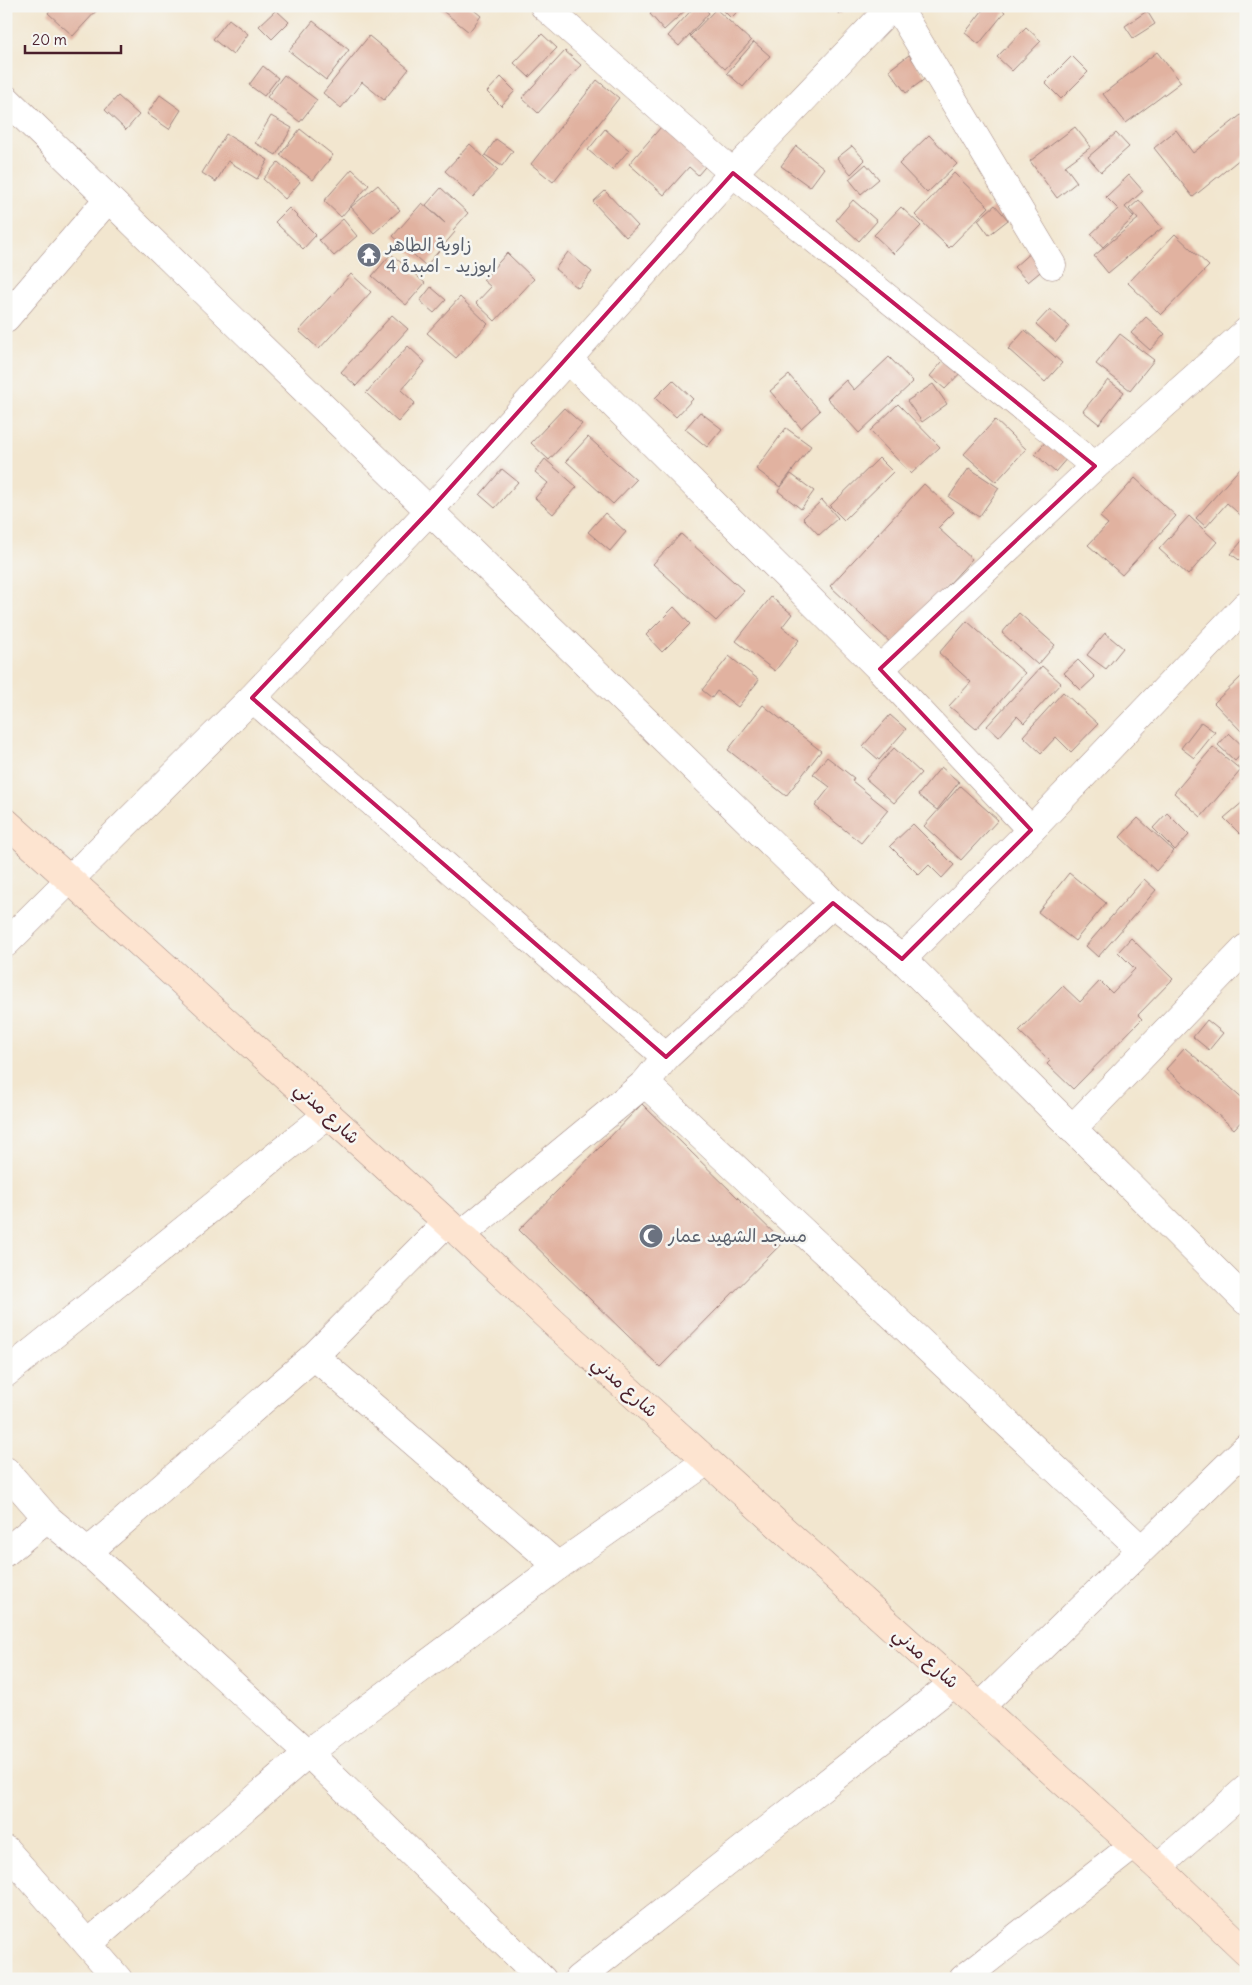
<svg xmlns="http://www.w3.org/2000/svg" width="1252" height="1985" font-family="Delius,'Playpen Sans Arabic',sans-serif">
  <rect width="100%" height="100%" fill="#f6f6f2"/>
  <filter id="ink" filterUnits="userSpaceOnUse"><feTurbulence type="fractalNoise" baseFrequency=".02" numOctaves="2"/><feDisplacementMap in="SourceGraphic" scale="10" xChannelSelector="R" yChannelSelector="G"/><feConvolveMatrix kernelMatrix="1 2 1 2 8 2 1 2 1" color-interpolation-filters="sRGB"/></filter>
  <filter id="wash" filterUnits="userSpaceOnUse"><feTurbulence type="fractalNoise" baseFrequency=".0096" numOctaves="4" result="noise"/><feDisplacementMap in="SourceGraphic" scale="20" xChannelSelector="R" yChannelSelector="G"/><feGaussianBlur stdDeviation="1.12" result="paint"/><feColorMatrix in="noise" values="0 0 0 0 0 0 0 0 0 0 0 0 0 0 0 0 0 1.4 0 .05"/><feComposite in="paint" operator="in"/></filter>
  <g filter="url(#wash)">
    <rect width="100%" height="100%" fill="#f2e6cf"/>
    <g id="blocks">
      <g fill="#e1b2a0">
        <polygon points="53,6 95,6 98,9 73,36 48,13"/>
        <polygon points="440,6 469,6 481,16 469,32 439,8"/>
        <polygon points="659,6 690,6 664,30 650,14"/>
        <polygon points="695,6 702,6 709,13 679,46 668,36"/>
        <polygon points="719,6 743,6 731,18"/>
        <polygon points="831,6 848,6 840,14"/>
        <polygon points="986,6 998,6 1005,12 979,44 965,33"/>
        <polygon points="716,9 751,41 725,69 690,36"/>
        <polygon points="276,10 289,22 272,39 259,26"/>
        <polygon points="1147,11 1155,24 1133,38 1125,26"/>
        <polygon points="229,19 248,34 233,55 213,39"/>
        <polygon points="313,21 349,50 326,80 289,51"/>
        <polygon points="1026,27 1041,41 1012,71 997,57"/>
        <polygon points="542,34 557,48 529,77 514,63"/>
        <polygon points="369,36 409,69 384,100 362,82 341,108 323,93"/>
        <polygon points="754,42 770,56 743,87 727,73"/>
        <polygon points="565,51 581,65 538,113 522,98"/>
        <polygon points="1157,52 1181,82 1126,123 1103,94"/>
        <polygon points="909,55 926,78 906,93 889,70"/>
        <polygon points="1072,56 1088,72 1061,99 1045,83"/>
        <polygon points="263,66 278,78 264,96 249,85"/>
        <polygon points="284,75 317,100 300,122 267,97"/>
        <polygon points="501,77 515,91 501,106 487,92"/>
        <polygon points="597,80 619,98 553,182 531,164"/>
        <polygon points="160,95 181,110 169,129 147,114"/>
        <polygon points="118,96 139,115 126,130 105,110"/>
        <polygon points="1246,111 1246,154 1193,197 1154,148 1176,130 1193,153"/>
        <polygon points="271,116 292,128 276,155 255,143"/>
        <polygon points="661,127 716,154 698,175 689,167 664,195 629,164"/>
        <polygon points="1075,127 1091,147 1065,166 1077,182 1057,198 1030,161"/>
        <polygon points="300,129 333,155 313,180 280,155"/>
        <polygon points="605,129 629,150 612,170 588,150"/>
        <polygon points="1116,133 1129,147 1101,172 1088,157"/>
        <polygon points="226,134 268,160 257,179 228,161 216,182 202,173"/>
        <polygon points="929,135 957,164 927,193 899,164"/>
        <polygon points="496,139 513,151 502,166 485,155"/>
        <polygon points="470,144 498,170 473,197 445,171"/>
        <polygon points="796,146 824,168 810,187 781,166"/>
        <polygon points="852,146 865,160 851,174 837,158"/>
        <polygon points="278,162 300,182 285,199 263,179"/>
        <polygon points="866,164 879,179 861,194 849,179"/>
        <polygon points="352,169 369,185 341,217 324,201"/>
        <polygon points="954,173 989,207 949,248 915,215"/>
        <polygon points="1129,175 1143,191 1125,207 1134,217 1103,247 1091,234 1118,209 1106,197"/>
        <polygon points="378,185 400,210 374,233 351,207"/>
        <polygon points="441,188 468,213 453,230 455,232 426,266 393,236 422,203 445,223 426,205"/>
        <polygon points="605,191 638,226 626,237 593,202"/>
        <polygon points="853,200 877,221 859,241 836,220"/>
        <polygon points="1139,200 1162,228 1108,273 1094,256 1138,219 1129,209"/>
        <polygon points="995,205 1008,220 989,235 978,220"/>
        <polygon points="901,207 921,226 894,254 874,235"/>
        <polygon points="289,208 316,235 303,249 275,222"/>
        <polygon points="343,219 357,236 334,256 319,240"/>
        <polygon points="1175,234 1209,266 1161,315 1128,283"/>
        <polygon points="1032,251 1045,268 1028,282 1014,267"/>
        <polygon points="568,252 592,272 578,288 555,269"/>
        <polygon points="507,253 534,279 495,321 476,303 491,287 483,280"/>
        <polygon points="391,254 425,283 406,305 372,276"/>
        <polygon points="351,274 371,292 319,349 299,331"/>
        <polygon points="431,287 446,300 434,313 420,301"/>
        <polygon points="460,297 488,324 456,358 427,333"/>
        <polygon points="1050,309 1069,326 1056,342 1036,324"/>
        <polygon points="392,315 408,329 356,386 341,372"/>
        <polygon points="1146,317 1165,334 1150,350 1131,333"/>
        <polygon points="1025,330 1062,363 1045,382 1008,349"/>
        <polygon points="1120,334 1154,360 1130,390 1096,364"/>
        <polygon points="408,346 425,362 401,390 415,403 398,422 366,393"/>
        <polygon points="948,355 964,369 945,389 930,376"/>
        <polygon points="889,357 913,382 859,433 827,398 846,380 854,390"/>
        <polygon points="789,375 820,411 801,428 770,391"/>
        <polygon points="673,380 693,399 676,417 655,398"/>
        <polygon points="1108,380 1124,392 1099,424 1083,411"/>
        <polygon points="933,384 947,404 922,422 907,401"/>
        <polygon points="898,404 940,447 911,474 870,431"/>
        <polygon points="564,408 582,424 549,460 531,443"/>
        <polygon points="700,412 722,429 707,447 685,429"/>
        <polygon points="995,420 1026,449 996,482 964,454"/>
        <polygon points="786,428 811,446 780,487 756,469"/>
        <polygon points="588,437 636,480 613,504 566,461"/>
        <polygon points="1048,439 1068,457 1055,472 1035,454"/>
        <polygon points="879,458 893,472 844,520 830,506"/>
        <polygon points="545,459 577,487 553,514 535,498 548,483 535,472"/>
        <polygon points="1241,467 1246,472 1246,520 1227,503 1206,527 1196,518"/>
        <polygon points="969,468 999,488 979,517 949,497"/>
        <polygon points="502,469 518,482 495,508 480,495"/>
        <polygon points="791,474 814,491 801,509 778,491"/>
        <polygon points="1135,478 1176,516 1122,575 1088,545 1108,524 1100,517"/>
        <polygon points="924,484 954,512 938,528 972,559 893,645 830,586"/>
        <polygon points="822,500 838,518 819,535 803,518"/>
        <polygon points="605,513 626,532 610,551 588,532"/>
        <polygon points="1189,516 1217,542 1188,575 1159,549"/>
        <polygon points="681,534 744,591 716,621 653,564"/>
        <polygon points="1246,536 1246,565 1231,554"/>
        <polygon points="771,597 792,614 782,627 799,640 775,671 736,641"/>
        <polygon points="674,607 690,624 662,652 646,635"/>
        <polygon points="1019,613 1055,645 1038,665 1002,633"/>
        <polygon points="967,621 1025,673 976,729 949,706 971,682 939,653"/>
        <polygon points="1105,633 1123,648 1106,669 1087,655"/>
        <polygon points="729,656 759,680 738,707 717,691 712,698 702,690"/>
        <polygon points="1078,660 1095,677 1081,690 1064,673"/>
        <polygon points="1042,666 1061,683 1024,723 1017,716 999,737 987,726"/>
        <polygon points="1242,676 1246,679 1244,734 1214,703"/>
        <polygon points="1063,692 1098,724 1071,752 1056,737 1041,753 1023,736"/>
        <polygon points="763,705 821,751 786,796 728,750"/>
        <polygon points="890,715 906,729 879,760 863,746"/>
        <polygon points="1201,722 1215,732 1194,758 1181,748"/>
        <polygon points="1229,733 1246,749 1235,761 1218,745"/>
        <polygon points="1213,747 1241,770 1201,817 1174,793"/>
        <polygon points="894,748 921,773 894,803 866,779"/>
        <polygon points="827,757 854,778 852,781 888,810 861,843 815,806 830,787 813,774"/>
        <polygon points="941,767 959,782 937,810 918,795"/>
        <polygon points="960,786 998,820 961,860 924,826"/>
        <polygon points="1244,801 1246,803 1246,829 1240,834 1224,818"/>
        <polygon points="1167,813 1189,835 1175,850 1153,828"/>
        <polygon points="1138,818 1174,851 1156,871 1120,837"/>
        <polygon points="913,824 954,865 942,878 929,865 919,875 890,846"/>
        <polygon points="1069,873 1106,903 1075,941 1038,912"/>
        <polygon points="1144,879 1156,890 1098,957 1086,946"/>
        <polygon points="1131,938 1173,979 1138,1015 1142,1019 1073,1089 1047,1064 1050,1061 1019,1031 1063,986 1080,1002 1100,981 1112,993 1135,969 1118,952"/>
        <polygon points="1207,1020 1223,1033 1209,1050 1193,1037"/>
        <polygon points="1185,1048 1246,1101 1246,1116 1234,1129 1166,1069"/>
        <polygon points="642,1104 783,1242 660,1367 519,1230"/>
      </g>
    </g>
  </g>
  <g filter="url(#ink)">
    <use href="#blocks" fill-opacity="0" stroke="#9e827d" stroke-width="1"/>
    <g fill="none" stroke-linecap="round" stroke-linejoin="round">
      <defs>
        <g id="street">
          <polyline points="544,6 733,173 1095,466"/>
          <polyline points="897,6 1052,265"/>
          <polyline points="6,99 833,903 902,959 1246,1301"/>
          <polyline points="6,318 108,199"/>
          <polyline points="568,359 880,669 1031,830"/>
          <polyline points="880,669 1095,466 1246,332"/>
          <polyline points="252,698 666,1057"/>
          <polyline points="6,943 252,698 430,510 568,359 733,173 892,6"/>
          <polyline points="902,959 1031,830 1246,605"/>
          <polyline points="645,1083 1141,1549"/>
          <polyline points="1072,1129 1246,948"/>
          <polyline points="461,1235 645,1083 666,1057 833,903"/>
          <polyline points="314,1356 558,1566"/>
          <polyline points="6,1373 328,1114"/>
          <polyline points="6,1471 47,1518 88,1552 308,1753 542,1979"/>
          <polyline points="6,1552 47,1518"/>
          <polyline points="88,1552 314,1356 446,1223"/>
          <polyline points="980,1707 1246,1448"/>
          <polyline points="6,1850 118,1979"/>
          <polyline points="1158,1867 1246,1789"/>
          <polyline points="89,1943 308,1753 558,1566 707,1461"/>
          <polyline points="578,1979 954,1683"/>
          <polyline points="963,1979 1134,1845"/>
        </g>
        <polyline id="secondary" points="6,822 461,1235 553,1322 1158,1867 1246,1951"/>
      </defs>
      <use href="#street" stroke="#9e827d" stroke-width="29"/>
      <use href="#secondary" stroke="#9e827d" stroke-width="29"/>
      <use href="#street" stroke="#fff" stroke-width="28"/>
      <use href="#secondary" stroke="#fde4d0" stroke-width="28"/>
    </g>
  </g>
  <path fill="none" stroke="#c2185b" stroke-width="4" stroke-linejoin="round" d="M733 173 1095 466 880 669 1031 830 902 959 833 903 666 1057 252 698 430 510Z"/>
  <defs>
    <symbol id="temple-disc" viewBox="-11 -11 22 22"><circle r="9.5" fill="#6b7280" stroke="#f6f6f2"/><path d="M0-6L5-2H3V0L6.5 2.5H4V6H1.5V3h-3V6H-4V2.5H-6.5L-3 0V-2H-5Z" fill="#fff"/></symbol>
    <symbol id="mosque-disc" viewBox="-11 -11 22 22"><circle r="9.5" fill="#6b7280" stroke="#f6f6f2"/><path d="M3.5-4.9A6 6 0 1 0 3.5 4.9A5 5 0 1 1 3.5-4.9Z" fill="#fff"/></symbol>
  </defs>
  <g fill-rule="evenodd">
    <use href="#temple-disc" x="355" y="241" width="28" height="28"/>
    <use href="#mosque-disc" x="637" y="1222" width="28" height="28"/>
  </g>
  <g text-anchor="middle" stroke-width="5" stroke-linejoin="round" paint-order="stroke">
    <g font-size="18" fill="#5b616d" stroke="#f6f6f2" text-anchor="start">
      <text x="386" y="251">زاوية الطاهر<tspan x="386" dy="21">ابوزيد - امبدة 4</tspan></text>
      <text x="668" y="1242">مسجد الشهيد عمار</text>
    </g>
    <g font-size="18" fill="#4a1f2b" stroke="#f6f6f2">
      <text transform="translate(327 1113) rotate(43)" y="6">شارع مدني</text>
      <text transform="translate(625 1387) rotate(42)" y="6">شارع مدني</text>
      <text transform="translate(926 1658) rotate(42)" y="6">شارع مدني</text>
    </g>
  </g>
  <rect width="1252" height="1985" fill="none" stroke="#f6f6f2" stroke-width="25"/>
  <path d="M25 45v8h96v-8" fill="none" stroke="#4a1f2b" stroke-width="2.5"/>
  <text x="32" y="45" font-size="15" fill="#4a1f2b" stroke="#f6f6f2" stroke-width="4" paint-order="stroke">20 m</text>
</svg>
